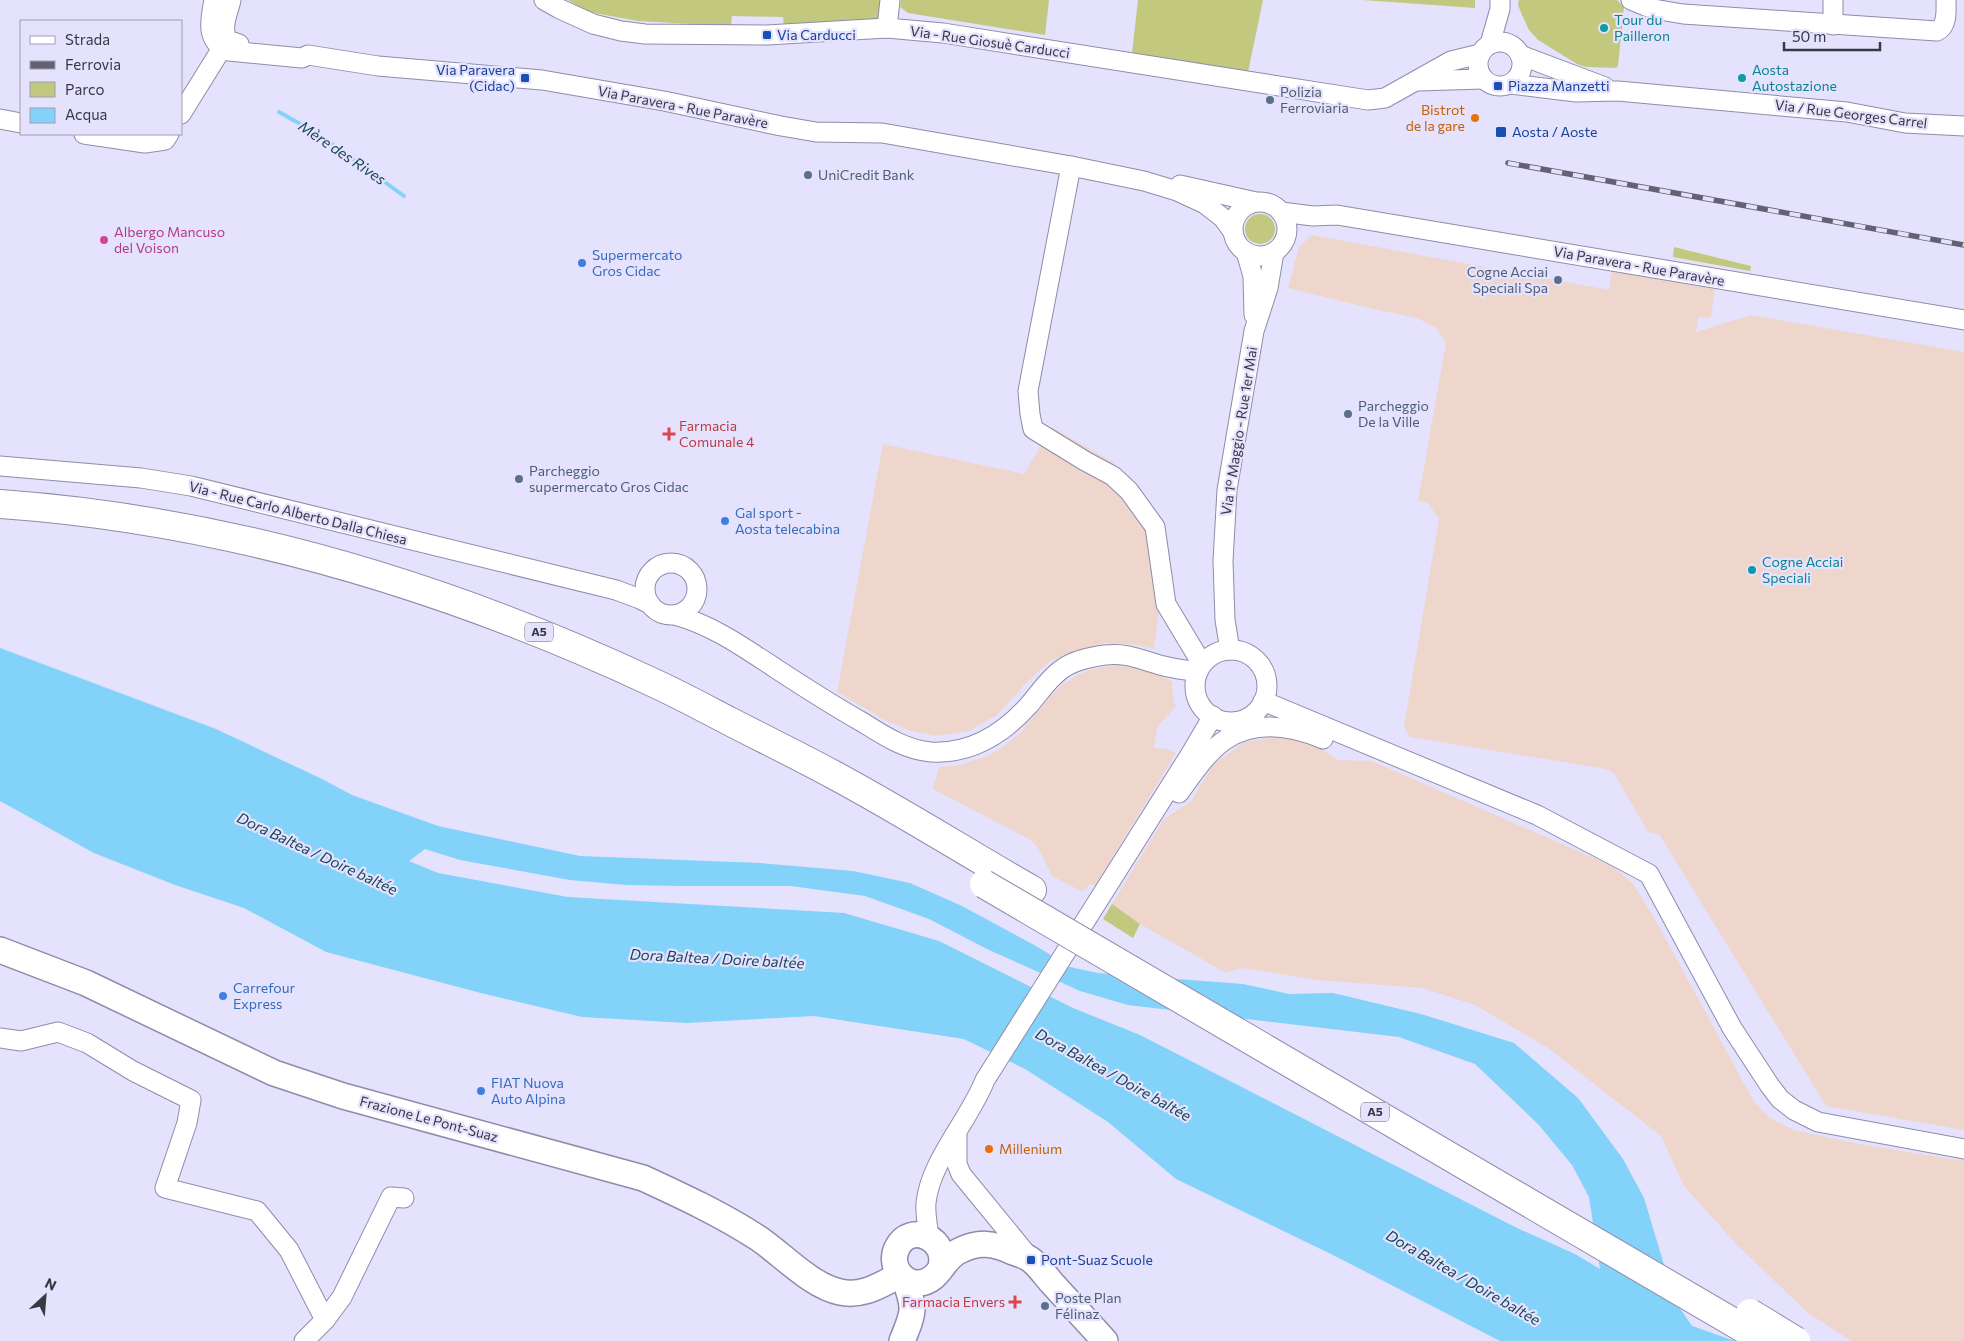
<svg xmlns="http://www.w3.org/2000/svg" width="1964" height="1341" font-family="Commissioner,sans-serif">
  <rect width="100%" height="100%" fill="#e5e2fd"/>
  <g fill="#eed6cc">
    <polygon points="1312,235 1609,290 1612,270 1715,289 1711,317 1698,318 1696,332 1751,315 1964,352 1964,1130 1826,1106 1659,834 1648,832 1614,773 1606,769 1410,737 1404,727 1439,519 1427,502 1418,501 1446,343 1436,328 1417,318 1369,308 1288,288 1299,247"/>
    <polygon points="1052,427 1112,462 1146,497 1165,534 1160,603 1154,649 1137,645 1104,643 1071,653 1050,661 1024,685 997,715 969,731 937,736 911,731 887,721 837,692 883,444 1024,474"/>
    <polygon points="1117,665 1148,670 1173,682 1172,687 1174,703 1176,706 1157,727 1154,748 1167,749 1176,753 1095,886 1090,884 1085,890 1081,891 1052,876 1040,851 1033,842 1025,837 933,789 939,767 960,765 988,756 1003,747 1021,732 1047,700 1061,686 1075,676 1089,670"/>
    <polygon points="1281,736 1314,744 1338,760 1372,761 1614,867 1633,884 1655,919 1754,1102 1770,1118 1793,1130 1864,1145 1964,1161 1964,1341 1851,1341 1808,1313 1737,1245 1684,1186 1661,1136 1548,1048 1475,1005 1422,988 1318,980 1242,968 1226,973 1140,924 1112,904 1163,820 1191,801 1214,764 1245,742"/>
  </g>
  <g fill="#c2c97e">
    <polygon points="568,0 883,0 880,22 784,26 783,17 732,16 731,26 638,21 589,12"/>
    <polygon points="901,0 1049,0 1045,35 908,13 900,7"/>
    <polygon points="1138,0 1263,0 1248,72 1132,53"/>
    <polygon points="1363,0 1475,0 1475,8"/>
    <polygon points="1519,0 1617,0 1624,7 1618,66 1616,68 1586,67 1577,64 1538,40 1529,30 1522,15 1518,5"/>
    <circle cx="1260" cy="229" r="15"/>
    <polygon points="1674,247 1751,266 1750,271 1673,257"/>
    <polygon points="1112,904 1140,924 1133,938 1103,919"/>
  </g>
  <path fill="#82d2f9" fill-rule="evenodd" d="M0 648 216 729 322 779 352 795 438 826 580 856 760 863 853 871 910 883 962 906 1036 946 1070 967 1098 973 1243 984 1289 994 1333 993 1421 1014 1514 1043 1578 1098 1623 1159 1644 1198 1675 1301 1692 1326 1735 1341H1500L1335 1256 1176 1179 1108 1122 1025 1069 964 1039 814 1016 687 1023 582 1017 481 993 326 952 244 908 175 885 94 853 0 801ZM425 849 460 860 570 880 626 885 682 886H791L865 896 929 919 987 949 1080 991 1128 1005 1399 1037 1475 1064 1538 1124 1572 1165 1589 1197 1600 1269 1575 1254 1515 1227 1140 1035 1073 1008 939 941 844 913 568 897 438 873 409 861Z"/>
  <g fill="none" stroke-linecap="round" stroke-linejoin="round">
    <polyline stroke="#82d2f9" stroke-width="4" points="279,112 318,134 404,196"/>
    <defs>
      <g id="minor">
        <path d="M214 0C210 20 205 42 229 51L302 58 308 55 378 66 542 80 664 101 781 126 816 132 882 133 1071 166 1144 181 1177 191 1205 204 1223 218 1233 232"/>
        <path d="M231 0C228 14 221 25 227 40L239 44"/>
        <polyline points="544,0 560,9 593,24 621,31 645,34 767,35 887,28 943,33 1368,100 1385,98 1451,61 1480,54"/>
        <path d="M1631 0 1653 9 1683 14 1937 31C1948 26 1946 10 1946 0"/>
        <polyline points="1833,25 1833,0"/>
        <polyline points="887,28 890,0"/>
        <circle cx="1500" cy="64" r="22"/>
        <polyline points="1490,44 1500,9 1500,0"/>
        <polyline points="1520,55 1605,87"/>
        <polyline points="1418,81 1483,79"/>
        <polyline points="1511,84 1576,92 1618,91 1847,112 1905,123 1964,126"/>
        <polyline points="181,114 227,40"/>
        <polyline points="0,119 21,123"/>
        <polyline points="84,134 145,143 165,140 169,134"/>
        <polyline points="1071,166 1028,391 1030,414 1033,429 1085,461 1113,476 1129,491 1155,527 1166,604 1202,664"/>
        <polyline points="1180,185 1256,202"/>
        <circle cx="1260" cy="229" r="27"/>
        <polyline points="1281,212 1313,216 1337,215 1964,320"/>
        <polyline points="1246,252 1253,276 1254,315"/>
        <polyline points="0,466 141,478 191,486 616,590 640,599 650,604"/>
        <circle cx="671" cy="589" r="26"/>
        <path d="M675 615C712 625 743 647 775 668 804 687 832 705 862 722 883 735 905 750 931 752 971 754 1003 734 1029 705 1040 692 1049 678 1062 669 1074 660 1091 657 1105 655 1127 652 1144 661 1164 666 1175 669 1187 670 1198 672"/>
        <polyline points="1230,650 1225,620 1223,561 1227,490 1254,331 1268,288 1274,252"/>
        <circle cx="1231" cy="686" r="36"/>
        <polyline points="1263,701 1537,815 1649,874 1732,1028 1770,1086 1780,1099 1794,1110 1818,1122 1964,1149"/>
        <path d="M1179 793C1192 775 1207 752 1225 740 1255 720 1292 726 1323 739"/>
        <polyline points="0,1038 21,1041 58,1032 87,1043 133,1071 191,1100 187,1123 165,1188 257,1211 289,1250 325,1320"/>
        <polyline points="957,1135 957,1164 961,1174 1029,1257"/>
        <path d="M929 1238C928 1226 925 1215 926 1203 930 1161 970 1119 985 1080L1190 755 1213 716"/>
        <polyline points="304,1341 325,1320 342,1297 391,1197 404,1198"/>
      </g>
      <g id="major">
        <path d="M0 950 86 983 274 1073 343 1096 643 1178C682 1196 721 1214 758 1238 782 1254 811 1286 840 1292 863 1297 880 1285 900 1275"/>
        <path d="M940 1270C951 1239 910 1221 897 1248 889 1264 901 1284 919 1283 939 1282 943 1258 959 1251 979 1241 993 1243 1013 1252 1019 1254 1026 1256 1031 1260 1038 1265 1045 1275 1051 1282 1069 1302 1087 1321 1105 1341"/>
        <path d="M902 1341C914 1312 916 1308 904 1278"/>
      </g>
      <path id="highway" d="M0 504C227 520 449 587 654 683 680 695 704 708 729 721 764 739 799 756 834 775 901 811 966 852 1032 890"/>
    </defs>
    <use href="#minor" stroke="#8f8baa" stroke-width="21"/>
    <use href="#major" stroke="#8f8baa" stroke-width="28"/>
    <use href="#highway" stroke="#8f8baa" stroke-width="30"/>
    <use href="#minor" stroke="#fff" stroke-width="19"/>
    <use href="#major" stroke="#fff" stroke-width="25"/>
    <use href="#highway" stroke="#fff" stroke-width="28"/>
    <defs>
      <polyline id="rail" points="1508,163 1964,245"/>
    </defs>
    <use href="#rail" stroke="#636172" stroke-width="5.5"/>
    <use href="#rail" stroke="#e5e2fd" stroke-width="4" stroke-dasharray="11" stroke-linecap="butt"/>
    <defs>
      <g id="highway-bridge">
        <polyline points="984,884 1765,1341"/>
        <polyline points="1750,1313 1796,1341"/>
      </g>
    </defs>
    <use href="#highway-bridge" stroke="#8f8baa" stroke-width="30" stroke-linecap="butt"/>
    <use href="#highway-bridge" stroke="#fff" stroke-width="28"/>
  </g>
  <g fill="#0f9aa8" stroke="#e5e2fd" stroke-width="2">
    <circle cx="1604" cy="28" r="5"/>
    <circle cx="1742" cy="78" r="5"/>
    <circle cx="1752" cy="570" r="5"/>
  </g>
  <g fill="#1a4fb4" stroke="#e5e2fd" stroke-width="2">
    <rect x="762" y="30" width="10" height="10" rx="2.5"/>
    <rect x="520" y="73" width="10" height="10" rx="2.5"/>
    <rect x="1493" y="81" width="10" height="10" rx="2.5"/>
    <rect x="1495" y="126" width="12" height="12" rx="2.5"/>
    <rect x="1026" y="1255" width="10" height="10" rx="2.5"/>
  </g>
  <g fill="#5c6f8a" stroke="#e5e2fd" stroke-width="2">
    <circle cx="1270" cy="100" r="5"/>
    <circle cx="808" cy="175" r="5"/>
    <circle cx="1558" cy="280" r="5"/>
    <circle cx="1348" cy="414" r="5"/>
    <circle cx="519" cy="479" r="5"/>
    <circle cx="1045" cy="1306" r="5"/>
  </g>
  <g fill="#e8710a" stroke="#e5e2fd" stroke-width="2">
    <circle cx="1475" cy="118" r="5"/>
    <circle cx="989" cy="1149" r="5"/>
  </g>
  <circle fill="#d1479c" stroke="#e5e2fd" stroke-width="2" cx="104" cy="240" r="5"/>
  <g fill="#3f7fe0" stroke="#e5e2fd" stroke-width="2">
    <circle cx="582" cy="263" r="5"/>
    <circle cx="725" cy="521" r="5"/>
    <circle cx="223" cy="996" r="5"/>
    <circle cx="481" cy="1091" r="5"/>
  </g>
  <g fill="#e0444e" stroke="#e5e2fd" stroke-width="2">
    <path d="M666.5 426.5h5v5h5v5h-5v5h-5v-5h-5v-5h5z"/>
    <path d="M1012.5 1294.5h5v5h5v5h-5v5h-5v-5h-5v-5h5z"/>
  </g>
  <g text-anchor="middle" stroke-width="4.5" stroke-linejoin="round" paint-order="stroke">
    <g fill="#e5e2fd" stroke="#6c6a7c" stroke-width="1">
      <rect x="525" y="622.5" width="28" height="19" rx="4"/>
      <rect x="1361" y="1102.5" width="28" height="19" rx="4"/>
    </g>
    <g font-size="12" font-weight="bold" fill="#383744">
      <text x="539" y="636">A5</text>
      <text x="1375" y="1116">A5</text>
    </g>
    <g font-size="14" fill="#0d838f" stroke="#e5e2fd" text-anchor="start">
      <text x="1614" y="25">Tour du<tspan x="1614" dy="16">Pailleron</tspan></text>
      <text x="1752" y="75">Aosta<tspan x="1752" dy="16">Autostazione</tspan></text>
      <text x="1762" y="567">Cogne Acciai<tspan x="1762" dy="16">Speciali</tspan></text>
    </g>
    <g font-size="14" fill="#164399" stroke="#e5e2fd" text-anchor="start">
      <text x="777" y="40">Via Carducci</text>
      <text x="515" y="75" text-anchor="end">Via Paravera<tspan x="515" dy="16">(Cidac)</tspan></text>
      <text x="1508" y="91">Piazza Manzetti</text>
      <text x="1512" y="137">Aosta / Aoste</text>
      <text x="1041" y="1265">Pont-Suaz Scuole</text>
    </g>
    <g font-size="14" fill="#383744" stroke="#e5e2fd">
      <text transform="translate(990 42) rotate(8)" y="5">Via - Rue Giosuè Carducci</text>
      <text transform="translate(683 107) rotate(11)" y="5">Via Paravera - Rue Paravère</text>
      <text transform="translate(1851 114) rotate(7)" y="5">Via / Rue Georges Carrel</text>
      <text transform="translate(1639 266) rotate(10)" y="5">Via Paravera - Rue Paravère</text>
      <text transform="translate(1239 431) rotate(-81)" y="5">Via 1° Maggio - Rue 1er Mai</text>
      <text transform="translate(298 513) rotate(14)" y="5">Via - Rue Carlo Alberto Dalla Chiesa</text>
      <text transform="translate(429 1119) rotate(15)" y="5">Frazione Le Pont-Suaz</text>
    </g>
    <g font-size="14" fill="#4e5e75" stroke="#e5e2fd" text-anchor="start">
      <text x="1280" y="97">Polizia<tspan x="1280" dy="16">Ferroviaria</tspan></text>
      <text x="818" y="180">UniCredit Bank</text>
      <text x="1548" y="277" text-anchor="end">Cogne Acciai<tspan x="1548" dy="16">Speciali Spa</tspan></text>
      <text x="1358" y="411">Parcheggio<tspan x="1358" dy="16">De la Ville</tspan></text>
      <text x="529" y="476">Parcheggio<tspan x="529" dy="16">supermercato Gros Cidac</tspan></text>
      <text x="1055" y="1303">Poste Plan<tspan x="1055" dy="16">Félinaz</tspan></text>
    </g>
    <g font-size="14" fill="#c56008" stroke="#e5e2fd" text-anchor="end">
      <text x="1465" y="115">Bistrot<tspan x="1465" dy="16">de la gare</tspan></text>
      <text x="999" y="1154" text-anchor="start">Millenium</text>
    </g>
    <g font-size="14" fill="#b23c85" stroke="#e5e2fd" text-anchor="start">
      <text x="114" y="237">Albergo Mancuso<tspan x="114" dy="16">del Voison</tspan></text>
    </g>
    <g font-size="14" fill="#366cbe" stroke="#e5e2fd" text-anchor="start">
      <text x="592" y="260">Supermercato<tspan x="592" dy="16">Gros Cidac</tspan></text>
      <text x="735" y="518">Gal sport -<tspan x="735" dy="16">Aosta telecabina</tspan></text>
      <text x="233" y="993">Carrefour<tspan x="233" dy="16">Express</tspan></text>
      <text x="491" y="1088">FIAT Nuova<tspan x="491" dy="16">Auto Alpina</tspan></text>
    </g>
    <g font-size="14" fill="#be3a42" stroke="#e5e2fd" text-anchor="start">
      <text x="679" y="431">Farmacia<tspan x="679" dy="16">Comunale 4</tspan></text>
      <text x="1005" y="1307" text-anchor="end">Farmacia Envers</text>
    </g>
    <g font-size="15" font-style="italic" fill="#174559" stroke="#e5e2fd">
      <text transform="translate(342 153) rotate(34)" y="5">Mère des Rives</text>
      <text transform="translate(317 854) rotate(25)" y="5">Dora Baltea / Doire baltée</text>
      <text transform="translate(717 959) rotate(3)" y="5">Dora Baltea / Doire baltée</text>
      <text transform="translate(1113 1075) rotate(29)" y="5">Dora Baltea / Doire baltée</text>
      <text transform="translate(1463 1278) rotate(30)" y="5">Dora Baltea / Doire baltée</text>
    </g>
  </g>
  <rect x="20" y="20" width="162" height="115" fill="#e5e2fd" stroke="#a09eb3"/>
  <rect x="30" y="36" width="25" height="8" fill="#ffffff" stroke="#a09eb3"/>
  <text x="65" y="45" font-size="15" fill="#383744">Strada</text>
  <rect x="30" y="61" width="25" height="8" fill="#636172" stroke="#a09eb3"/>
  <text x="65" y="70" font-size="15" fill="#383744">Ferrovia</text>
  <rect x="30" y="82" width="25" height="15" fill="#c2c97e" stroke="#a09eb3"/>
  <text x="65" y="95" font-size="15" fill="#383744">Parco</text>
  <rect x="30" y="108" width="25" height="15" fill="#82d2f9" stroke="#a09eb3"/>
  <text x="65" y="120" font-size="15" fill="#383744">Acqua</text>
  <g transform="translate(45 1296) rotate(26)" stroke="#e5e2fd" stroke-width="4" paint-order="stroke">
  <path d="M0-4L9 19L0 12L-9 19Z" fill="#383744"/>
  <text y="-8" font-size="14" font-weight="bold" text-anchor="middle" fill="#383744">N</text>
  </g>
  <path d="M1784 42v8h96v-8" fill="none" stroke="#383744" stroke-width="2.5"/>
  <text x="1792" y="42" font-size="15" fill="#383744" stroke="#e5e2fd" stroke-width="4" paint-order="stroke">50 m</text>
</svg>
